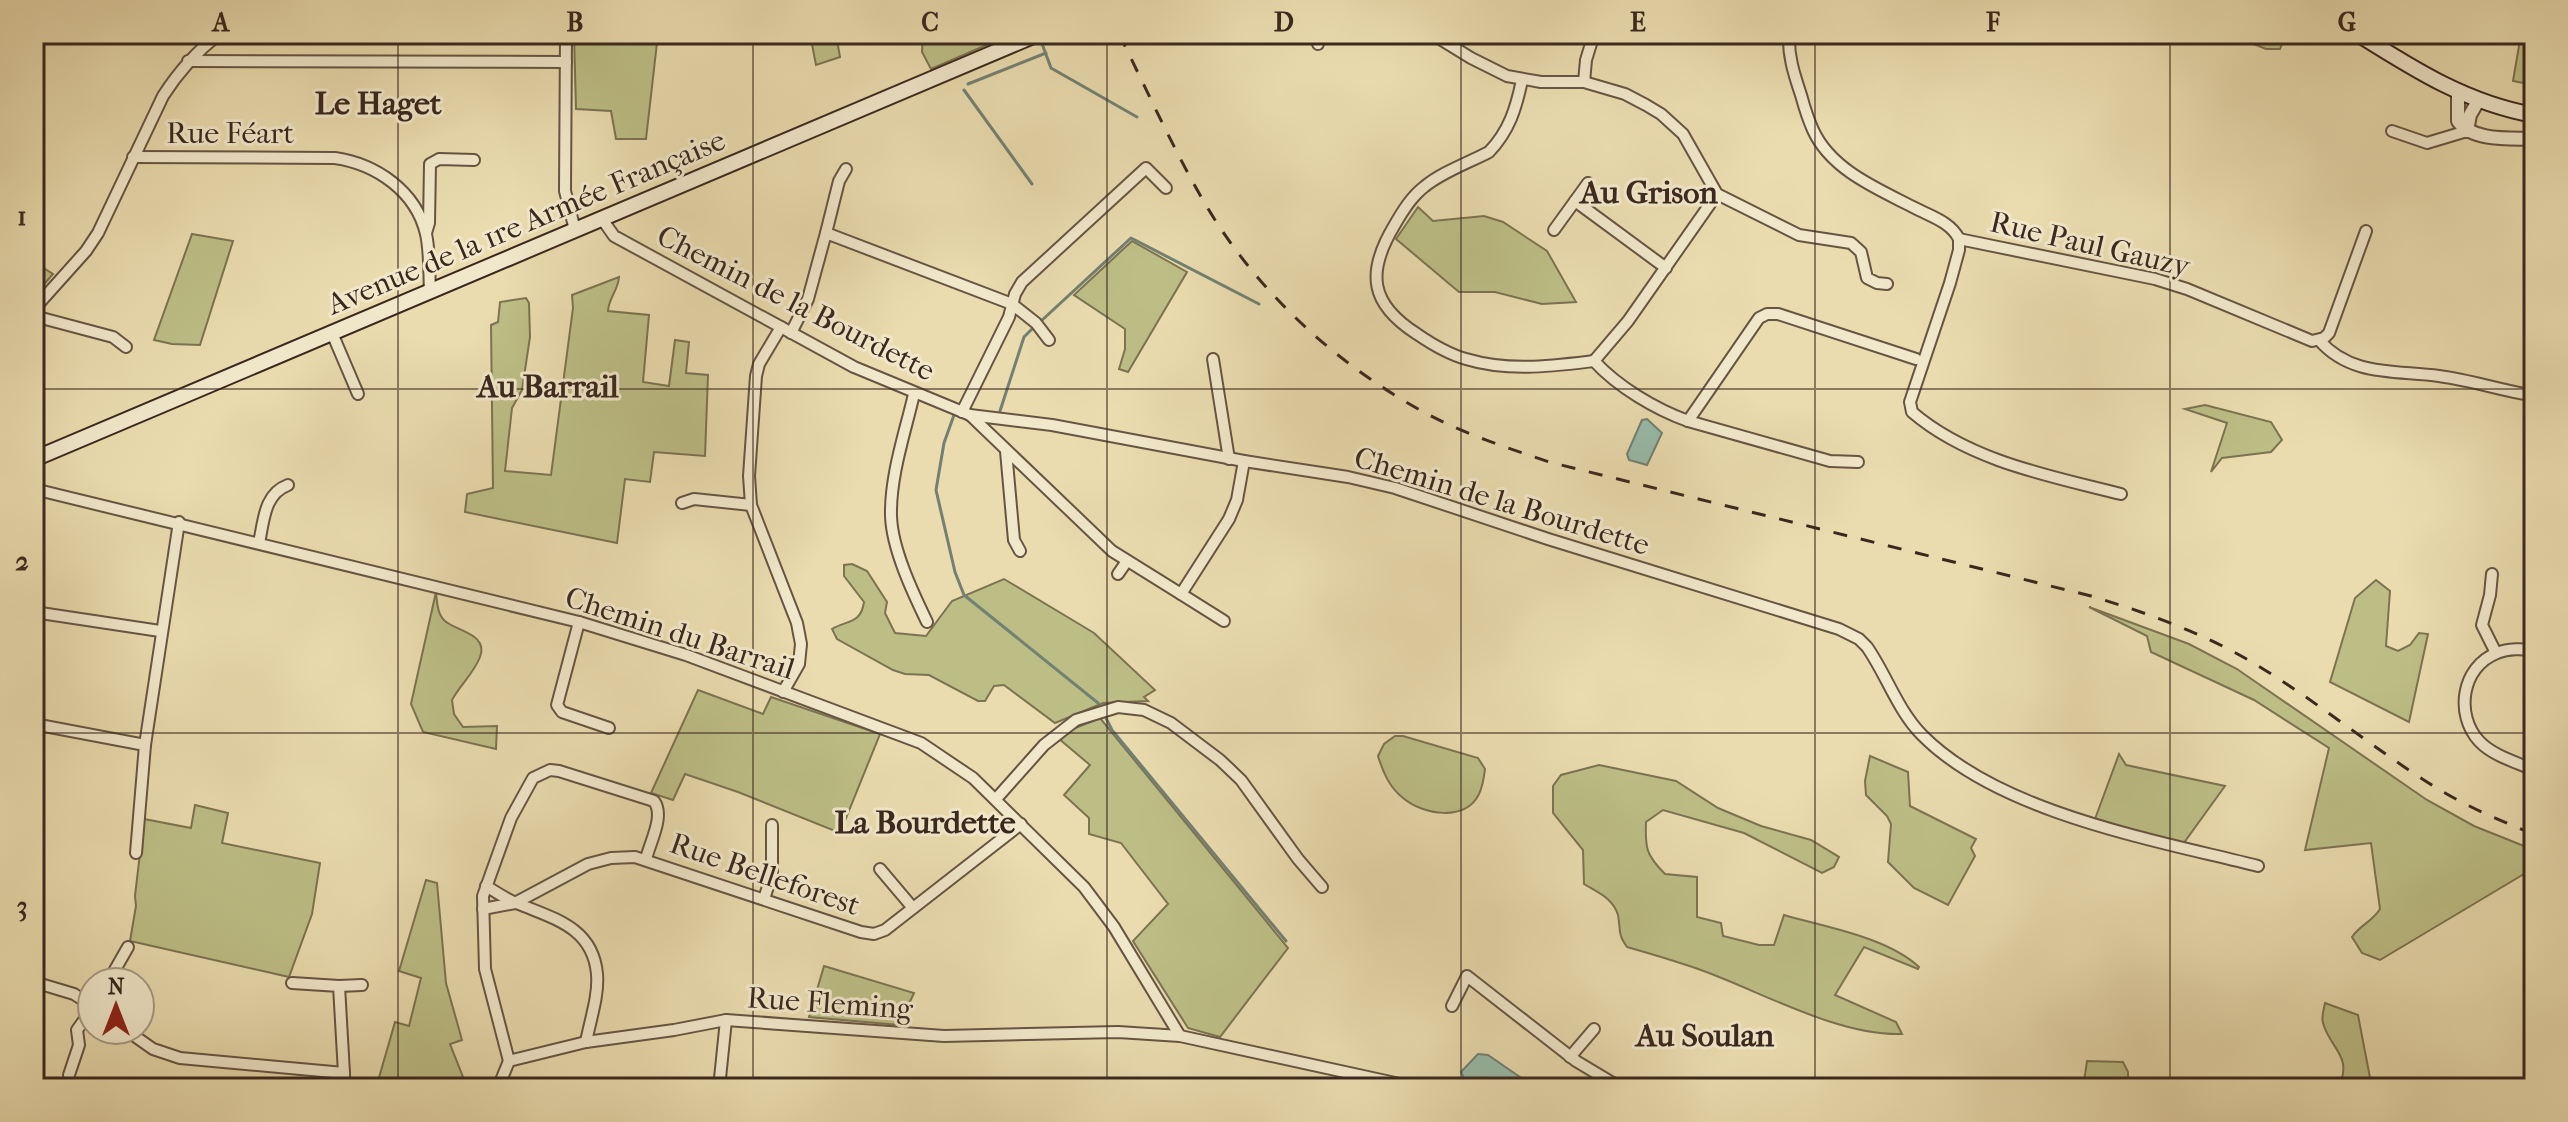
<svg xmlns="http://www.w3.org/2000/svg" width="2568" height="1122" font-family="'IM FELL French Canon',serif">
  <rect width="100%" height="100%" fill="#eadcaf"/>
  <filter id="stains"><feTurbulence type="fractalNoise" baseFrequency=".0025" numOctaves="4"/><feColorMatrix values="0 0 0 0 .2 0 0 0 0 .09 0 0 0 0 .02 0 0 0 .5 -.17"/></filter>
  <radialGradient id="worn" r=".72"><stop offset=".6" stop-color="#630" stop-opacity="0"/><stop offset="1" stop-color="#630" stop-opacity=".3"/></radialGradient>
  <g fill="#bdbe86" stroke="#7c7352" stroke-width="2">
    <polygon points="574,34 658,34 646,139 616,139 611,111 576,109"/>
    <polygon points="810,34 836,34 840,57 816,65"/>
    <polygon points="923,34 1012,34 931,69 922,52"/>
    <polygon points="2229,34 2280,34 2284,39 2280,49 2266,49"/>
    <polygon points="2521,34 2534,34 2534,85 2513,81"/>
    <polygon points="1418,207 1433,221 1484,216 1503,222 1547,251 1576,302 1542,304 1495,292 1459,292 1396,239"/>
    <polygon points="192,234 233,241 200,345 172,344 154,340"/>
    <polygon points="1132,241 1187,272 1128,372 1119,369 1125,349 1125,329 1074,295"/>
    <polygon points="34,262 53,274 34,296"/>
    <path d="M619 277C618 291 609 297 608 311L649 315 643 382 669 386 675 340 689 342 686 373 708 375 705 456 654 452 650 482 625 479 617 543 465 512 467 494 493 488 491 325 498 322 500 302 526 298 529 303 530 337 522 390 512 408 505 471 551 475 573 308 572 295Z"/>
    <polygon points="2205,405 2271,422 2282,440 2271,452 2222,458 2211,472 2227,423 2185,409"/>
    <path d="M852 564 867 571 887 602 885 613 895 633 926 636 952 601 1004 579 1094 633 1155 690 1144 697 1148 701 1103 703 1055 723 1004 685 994 686 985 701H978L929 675 905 674 893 670 837 639 832 629C847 620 861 624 864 602L844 576V565Z"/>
    <polygon points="2376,580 2390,591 2386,646 2398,651 2410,645 2419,633 2428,634 2409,722 2330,682 2355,598"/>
    <path d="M436 592C437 601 437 614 445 621 456 631 489 634 480 657 474 673 460 685 452 700L454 714 463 727 497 726 496 749 423 732 411 704Z"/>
    <path d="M2089 607 2189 644 2237 669 2427 800 2474 826 2534 850V868L2380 960 2362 953 2352 937C2360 925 2373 921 2380 909L2371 843 2305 850 2329 748 2254 700 2151 652 2147 636Z"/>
    <polygon points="698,690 763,714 771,697 880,734 840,833 738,792 685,774 673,800 651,793"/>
    <polygon points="1100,718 1288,948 1220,1037 1188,1028 1133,941 1168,904 1121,843 1089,834 1089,818 1064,795 1090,765 1058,738 1068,731"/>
    <path d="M1395 736H1403L1478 758 1485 769C1484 777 1483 786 1479 794 1466 822 1423 815 1403 798 1389 787 1383 772 1378 756L1384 744Z"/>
    <polygon points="2119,754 2126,765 2225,786 2183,844 2095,819"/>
    <polygon points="1870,756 1908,772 1910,806 1976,839 1971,848 1975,856 1948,905 1914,888 1888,862 1891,824 1887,816 1866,795 1865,781"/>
    <path d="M1599 765 1676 781 1718 808 1761 826 1811 840 1839 857 1834 867 1822 873 1744 833 1663 810 1646 822C1645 848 1646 855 1665 874L1697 877V917L1721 923 1723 936 1759 945H1774L1784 915C1825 927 1887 937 1919 967L1918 969 1864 947 1835 995 1896 1022 1902 1034C1840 1036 1767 995 1709 973 1683 963 1655 955 1627 947 1617 933 1621 930 1618 915 1613 898 1597 892 1584 884L1583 850 1553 813V786L1561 775Z"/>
    <polygon points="195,805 228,813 222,843 320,863 312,914 289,977 130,941 136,906 135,896 144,819 191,828"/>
    <polygon points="426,880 437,883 446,983 462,1040 450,1044 463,1077 435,1088 376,1088 395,1022 409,1026 421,978 399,971"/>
    <polygon points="824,966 914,993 899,1025 809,1017"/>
    <path d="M2325 1003 2358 1015 2372 1088H2338C2354 1056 2330 1049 2323 1023 2321 1017 2324 1009 2325 1003Z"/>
    <polygon points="2087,1061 2123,1062 2128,1072 2128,1088 2083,1088"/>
  </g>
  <g fill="#98bcab" stroke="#728173" stroke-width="2">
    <polygon points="1647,419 1662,433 1647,465 1629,460 1627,454 1642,420"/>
    <polygon points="1478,1054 1488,1055 1530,1084 1531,1088 1505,1088 1464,1078 1461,1072"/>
  </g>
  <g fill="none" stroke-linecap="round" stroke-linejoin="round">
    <g stroke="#728173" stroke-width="3">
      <polyline points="1041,41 1051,68 1137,117"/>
      <polyline points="968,84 1046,53"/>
      <polyline points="964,90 1032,184"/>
      <polyline points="1040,322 1131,238 1259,304"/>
      <polyline points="1000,411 1024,337 1034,327"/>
      <polyline points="954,415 944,443 936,490 955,572 964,595 1098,703"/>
      <polyline points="1105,716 1112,730 1286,941"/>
    </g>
    <defs>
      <g id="minor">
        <polyline points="566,34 565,191 575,230"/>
        <polyline points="1316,34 1318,44"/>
        <polyline points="1432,34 1471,58 1507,76 1541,82 1584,82 1625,94 1646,105 1661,114 1683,134 1717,194 1799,235 1851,243 1861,252 1867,278 1877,283 1887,284"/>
        <path d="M1789 34C1788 56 1794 74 1801 95 1804 106 1808 119 1813 130 1831 170 1878 189 1915 208 1930 216 1951 222 1959 239V250L1950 283 1910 402 1912 412C1969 461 2050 476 2121 494"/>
        <polyline points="188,61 566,62"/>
        <path d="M1522 80C1516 109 1509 131 1489 152 1468 163 1442 172 1424 187 1411 197 1402 212 1394 226 1366 273 1370 304 1417 334 1433 345 1448 354 1466 359 1509 372 1552 366 1594 361"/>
        <polyline points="1584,82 1586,60 1594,34"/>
        <polyline points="2392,131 2427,143 2467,131"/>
        <path d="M133 157 335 158C376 164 416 191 426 234 430 252 429 273 430 291"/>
        <polyline points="1588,183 1575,201 1666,268"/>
        <path d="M602 219 614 236 854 367 970 415 1052 425 1244 461 1348 477 1395 488 1548 539 1839 629 1859 639 1867 647C1886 674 1898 711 1922 735 1999 813 2155 840 2258 866"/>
        <polyline points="1554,230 1575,201"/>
        <polyline points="426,233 429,223 430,164 439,159 474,160"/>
        <polyline points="826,233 839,181 846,169"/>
        <polyline points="1959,239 2155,279 2187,289 2312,341 2324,338 2329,333 2366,231"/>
        <path d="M34 309 86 251 98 233 163 96C179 71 196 52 219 34"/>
        <polyline points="34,316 113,337 126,347"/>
        <polyline points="781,327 759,364 756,376 749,476 751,505 797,623 801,644 799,664 783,692"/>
        <polyline points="332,333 358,394"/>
        <polyline points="791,333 808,299 826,233 1012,304 1036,323 1049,340"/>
        <path d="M2319 340C2351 377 2396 370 2439 376 2470 380 2500 390 2530 395"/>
        <polyline points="1213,359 1229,459"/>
        <path d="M1594 361C1618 387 1655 409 1688 421L1759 318 1767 314H1778L1916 359"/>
        <polyline points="1594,361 1628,321 1717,194"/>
        <polyline points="2534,362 2530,395 2534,420"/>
        <path d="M914 394C905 433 890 476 891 516 892 549 913 593 927 622"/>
        <polyline points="962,412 1009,317 1015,294 1022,282 1146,168 1166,188"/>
        <polyline points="970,415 1112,551 1181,594 1229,519 1237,500 1244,461"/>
        <polyline points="1688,421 1830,461 1858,462"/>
        <polyline points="1006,451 1014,540 1020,551"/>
        <polyline points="34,489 579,622 686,655 921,743 973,778 1084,887 1114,927 1180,1036"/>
        <polyline points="682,503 694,499 751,505"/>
        <path d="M259 543C264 520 264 494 288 485"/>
        <polyline points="1118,574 1127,561"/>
        <polyline points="2492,574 2490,595 2482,625 2496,653"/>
        <polyline points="1181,594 1224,621"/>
        <polyline points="34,612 160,631"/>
        <polyline points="579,622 557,705 562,712 609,728"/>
        <path d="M2534 650C2522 649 2509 648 2497 653 2461 667 2455 715 2479 741 2493 756 2516 762 2534 770"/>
        <polyline points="34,724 145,745"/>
        <polyline points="996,799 1044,745 1076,720 1118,707 1144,710 1171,723 1220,760 1241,780 1298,859 1322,887"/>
        <polyline points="136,853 145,745 179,522"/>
        <polyline points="880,869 913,908"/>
        <path d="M486 886C496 892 507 900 519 904 555 919 593 928 597 974 599 995 590 1021 586 1042"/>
        <polyline points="764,899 772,874 772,825"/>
        <polyline points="483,909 515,903 588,864 611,858 635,857 861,932 874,934 885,930 1021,824"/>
        <polyline points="34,982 74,994 92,1006"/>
        <polyline points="108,982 128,947"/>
        <polyline points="292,983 339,986 344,1073"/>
        <polyline points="339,986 362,985"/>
        <polyline points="1452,1006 1467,976 1576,1061 1621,1088"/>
        <polyline points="126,1030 153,1049 180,1058 344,1073 344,1088"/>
        <polyline points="1570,1057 1594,1029"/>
        <path d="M509 1061 485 969 483 896 511 818 533 778 550 770 559 771 654 801C665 816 650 842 646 859"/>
        <polyline points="69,1075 79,1045 77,1030 92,1009"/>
        <polyline points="498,1088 509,1061 586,1042 674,1030 726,1020 944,1036 1118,1032 1180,1036 1418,1088"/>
        <polyline points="719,1088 726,1020"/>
        <polyline points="1649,1088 1670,1088"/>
      </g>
      <g id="tertiary">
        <path d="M2458 93V121C2473 142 2511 138 2534 139"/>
        <polyline points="2467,131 2470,115 2478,101"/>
      </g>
      <g id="secondary">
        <path d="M2358 34C2415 70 2467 103 2534 115"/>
        <polyline points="34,459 1038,34"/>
      </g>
    </defs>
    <use href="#minor" stroke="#665543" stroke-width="14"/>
    <use href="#tertiary" stroke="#665543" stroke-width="16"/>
    <use href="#secondary" stroke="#3a281f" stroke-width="18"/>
    <use href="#minor" stroke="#f1e8cb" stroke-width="10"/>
    <use href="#tertiary" stroke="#f1e8cb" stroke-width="12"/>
    <use href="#secondary" stroke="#f1e8cb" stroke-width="14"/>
    <g stroke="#3a281f" stroke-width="3" stroke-dasharray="14 14" stroke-linecap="butt">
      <path d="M1119 34C1148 92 1174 151 1207 207 1258 292 1334 362 1420 410 1461 433 1505 447 1549 462L2091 596C2144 612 2195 630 2243 657 2310 695 2369 746 2435 787 2466 806 2500 821 2534 834"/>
      <polyline points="34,43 40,34"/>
    </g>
  </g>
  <path fill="none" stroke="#3a281f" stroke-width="2" stroke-opacity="0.55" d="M398 34V1088M753 34V1088M1107 34V1088M1461 34V1088M1815 34V1088M2170 34V1088M34 389H2534M34 733H2534"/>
  <g text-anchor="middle" stroke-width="6" stroke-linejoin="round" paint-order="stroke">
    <g font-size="30" fill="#3a281f" stroke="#f1e8cb">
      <text x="230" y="143">Rue Féart</text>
      <text transform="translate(526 222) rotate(-23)" y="10">Avenue de la 1re Armée Française</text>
      <text transform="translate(2090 244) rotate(13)" y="10">Rue Paul Gauzy</text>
      <text transform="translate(796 303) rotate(27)" y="10">Chemin de la Bourdette</text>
      <text transform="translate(1502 501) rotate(17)" y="10">Chemin de la Bourdette</text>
      <text transform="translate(680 633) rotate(18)" y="10">Chemin du Barrail</text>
      <text transform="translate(765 874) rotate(19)" y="10">Rue Belleforest</text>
      <text transform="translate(830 1003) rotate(4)" y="10">Rue Fleming</text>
    </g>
    <g font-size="32" font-weight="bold" fill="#3a281f" stroke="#f1e8cb">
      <text x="378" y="114">Le Haget</text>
      <text x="1649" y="203">Au Grison</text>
      <text x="548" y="397">Au Barrail</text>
      <text x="925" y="833">La Bourdette</text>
      <text x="1705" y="1046">Au Soulan</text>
    </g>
  </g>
  <rect width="2568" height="1122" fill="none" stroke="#eadcaf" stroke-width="88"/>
  <g transform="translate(116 1006)"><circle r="38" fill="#f1e8cb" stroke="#a89b86" stroke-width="2"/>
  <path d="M0-6L14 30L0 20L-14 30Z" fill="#8f2418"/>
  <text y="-12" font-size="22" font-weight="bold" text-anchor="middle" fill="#3a281f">N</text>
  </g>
  <rect x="44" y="44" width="2480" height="1034" fill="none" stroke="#3a281f" stroke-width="3"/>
  <g font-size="26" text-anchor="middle" font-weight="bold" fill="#3a281f">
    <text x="221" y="31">A</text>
    <text x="575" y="31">B</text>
    <text x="930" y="31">C</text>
    <text x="1284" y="31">D</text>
    <text x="1638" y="31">E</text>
    <text x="1993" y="31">F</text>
    <text x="2347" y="31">G</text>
    <text x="22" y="225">1</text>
    <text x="22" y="570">2</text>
    <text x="22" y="915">3</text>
  </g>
  <rect width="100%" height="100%" filter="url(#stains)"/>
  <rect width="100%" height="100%" fill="url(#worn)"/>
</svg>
